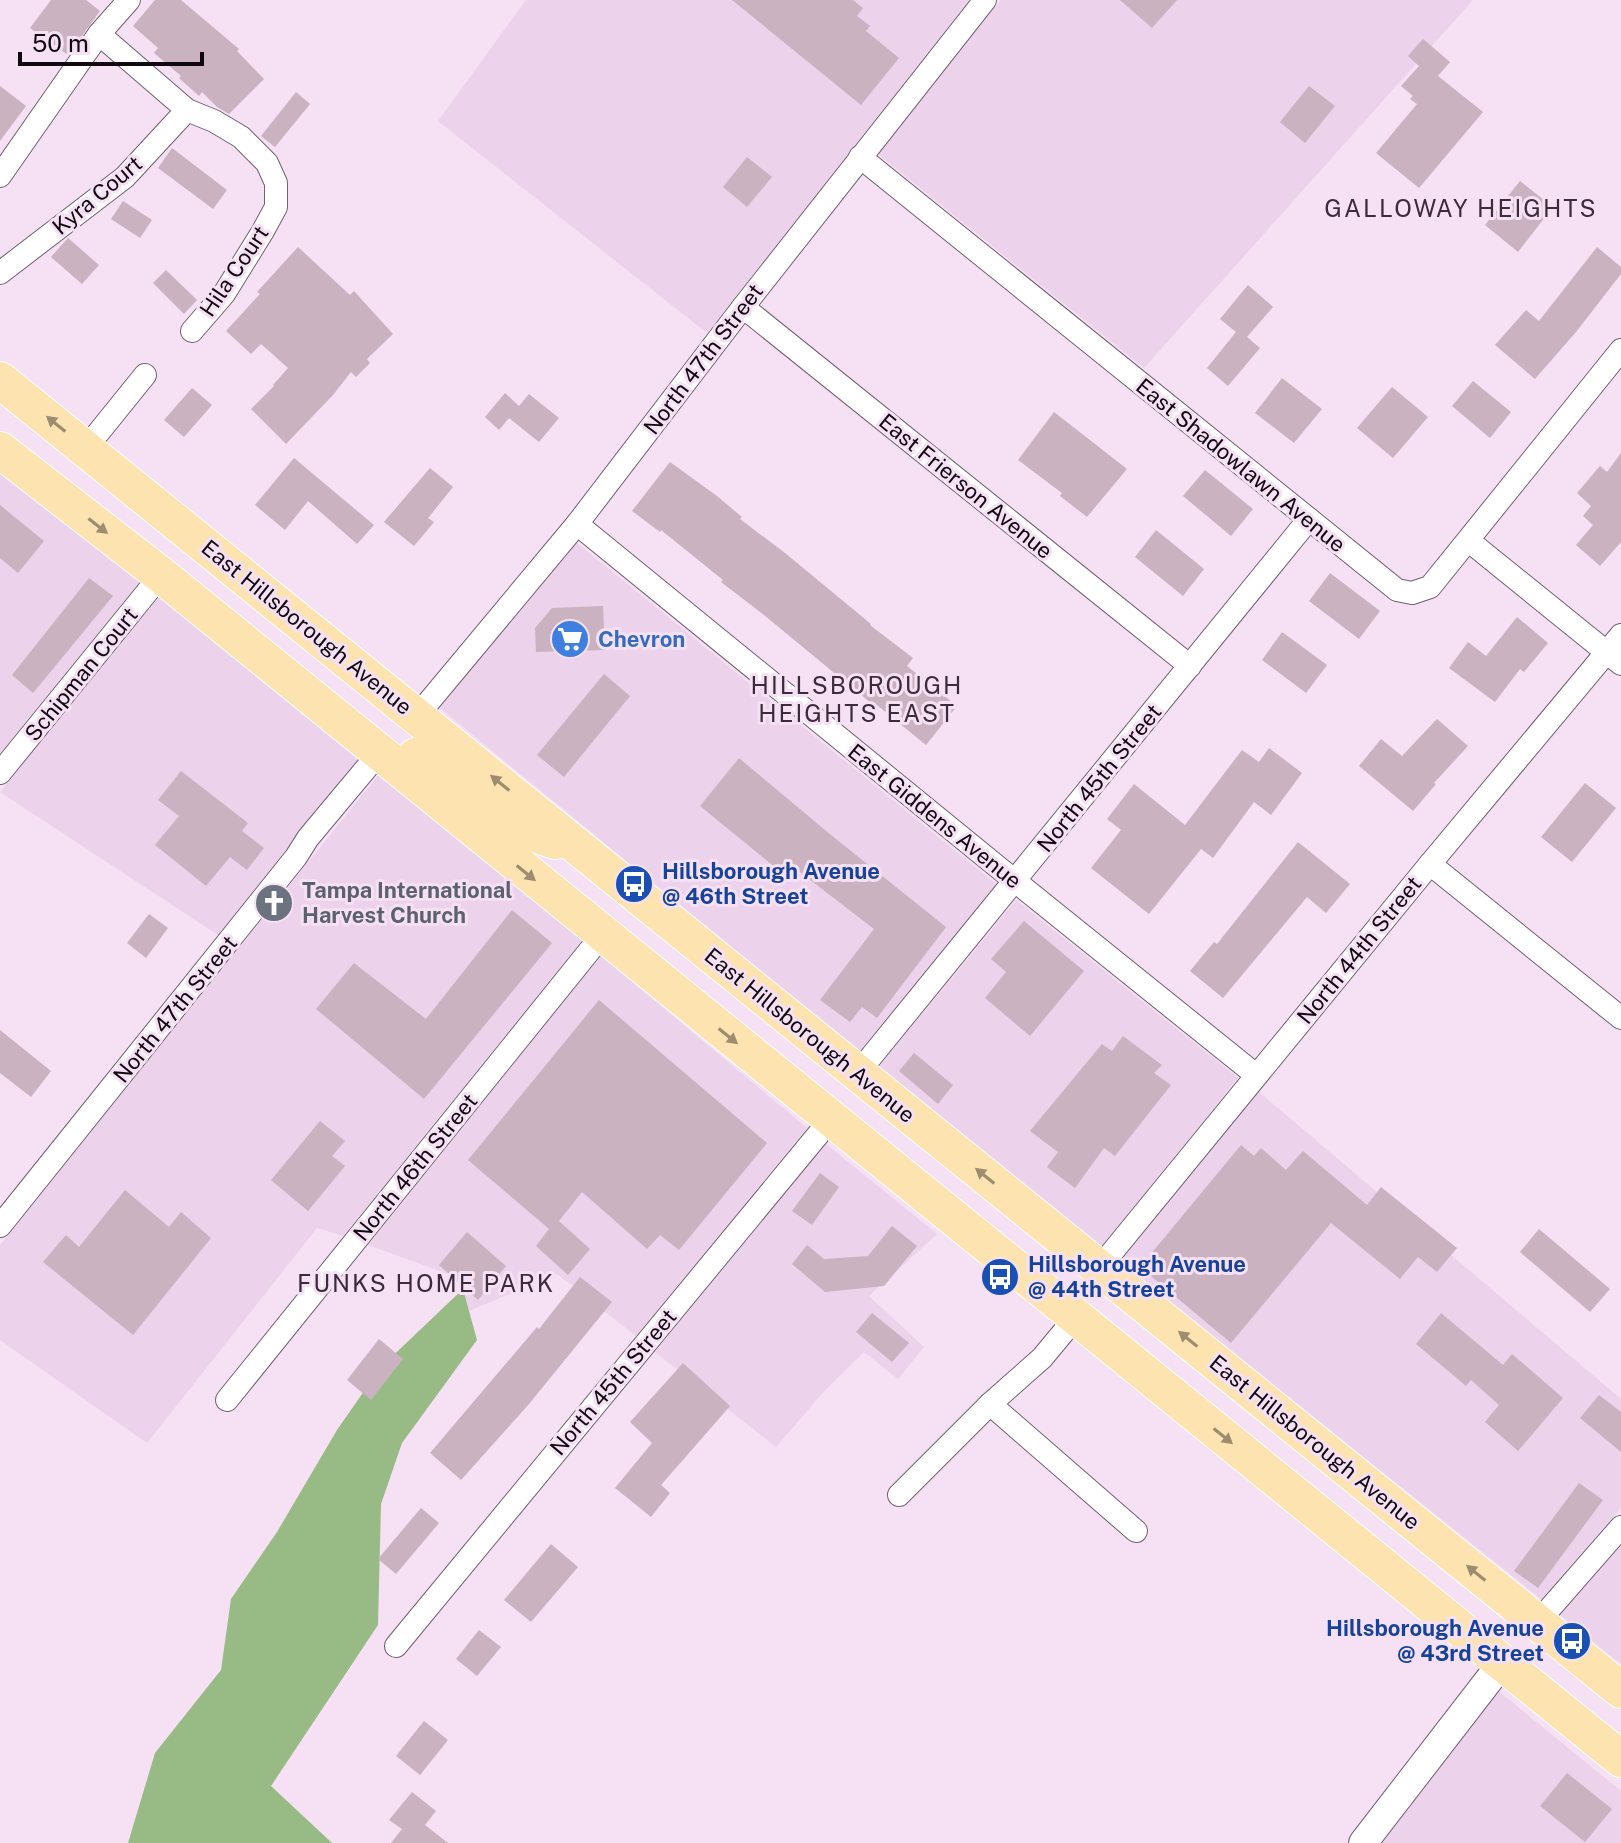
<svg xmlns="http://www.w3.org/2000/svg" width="1621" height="1843" font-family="'Public Sans',sans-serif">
  <rect width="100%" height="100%" fill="#f5e0f4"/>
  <g fill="#ecd2eb">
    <polygon points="526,0 969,0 707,333 438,121"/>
    <polygon points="1001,0 1473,0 1144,368 878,154"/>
    <polygon points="0,468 142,579 0,753"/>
    <polygon points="577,543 996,884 859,1052 440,708"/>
    <polygon points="162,594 361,757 218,935 0,792"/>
    <polygon points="380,773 582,940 343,1236 317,1228 147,1443 0,1340 0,1245"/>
    <polygon points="1016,900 1238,1078 1101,1247 878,1068"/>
    <polygon points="601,956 807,1128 636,1336 557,1274 469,1311 463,1289 468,1281 368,1245"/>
    <polygon points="1259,1092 1621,1399 1621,1508 1541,1599 1120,1262"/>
    <polygon points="826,1144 937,1234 869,1296 924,1347 898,1379 864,1352 826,1389 776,1447 655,1352"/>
    <polygon points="1621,1546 1621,1664 1560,1615"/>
    <polygon points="1497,1690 1621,1791 1621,1843 1379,1843"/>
  </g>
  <polygon fill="#98bb85" points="463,1289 477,1340 402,1443 381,1504 378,1625 271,1786 332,1843 128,1843 155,1753 221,1670 231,1599 277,1532 337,1430 380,1368"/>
  <g fill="#cbb2c0">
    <polygon points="51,0 86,0 100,11 68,55 30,28"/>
    <polygon points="155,0 181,0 239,49 237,51 264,79 229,114 217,107 202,92 199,96 179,78 181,76 154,53 158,48 133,26"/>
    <polygon points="732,0 853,0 863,8 857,16 870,26 866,31 899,58 861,105"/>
    <polygon points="1120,0 1177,0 1152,28"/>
    <polygon points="1423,39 1450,62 1438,76 1483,112 1419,188 1376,153 1417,104 1410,99 1413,96 1401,86 1419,66 1408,56"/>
    <polygon points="0,86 26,106 0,141"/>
    <polygon points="1309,86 1335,106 1305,143 1280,122"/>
    <polygon points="296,92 310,104 275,147 261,136"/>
    <polygon points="172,148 227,190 213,209 158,168"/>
    <polygon points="747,157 772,177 747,207 723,187"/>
    <polygon points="1520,181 1553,207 1518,252 1485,225"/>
    <polygon points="123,201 152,220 140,238 111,219"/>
    <polygon points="68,238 99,265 82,284 51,257"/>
    <polygon points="298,247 350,295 354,291 393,334 367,359 370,363 356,377 351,372 333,395 286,444 251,409 274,386 273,385 288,368 261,344 251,354 226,331 260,294 257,292"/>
    <polygon points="1597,247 1621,267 1621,274 1576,332 1535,379 1495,345 1526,310 1539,321"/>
    <polygon points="166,270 197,300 184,314 153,283"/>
    <polygon points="1248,285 1273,307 1247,337 1260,348 1228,386 1207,368 1236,332 1220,319"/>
    <polygon points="1282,378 1322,409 1294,443 1255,413"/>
    <polygon points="1473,381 1511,412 1490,438 1452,406"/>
    <polygon points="1392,387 1428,417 1393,458 1357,428"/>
    <polygon points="192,388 212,405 184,437 164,420"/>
    <polygon points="505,393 519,406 529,394 559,418 539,442 509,418 499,430 485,417"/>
    <polygon points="1054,412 1127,469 1087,517 1060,496 1062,493 1018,460"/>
    <polygon points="1621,453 1621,542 1600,566 1576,545 1593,525 1583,516 1591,506 1577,493 1600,466 1607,472"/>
    <polygon points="294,458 374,525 357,544 308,501 285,530 255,505"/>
    <polygon points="670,462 717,496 742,517 740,519 785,553 871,624 870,625 913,658 907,666 957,706 926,745 877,705 876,707 850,686 764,615 721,582 723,580 661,530 660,532 632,511"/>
    <polygon points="430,468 453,487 428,518 434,522 414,546 384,522"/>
    <polygon points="1205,470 1253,509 1231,536 1183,496"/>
    <polygon points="0,505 44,541 18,573 0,558"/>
    <polygon points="1156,530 1204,569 1183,596 1135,557"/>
    <polygon points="1330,573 1380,611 1359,639 1309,601"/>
    <polygon points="89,578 113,596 33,693 12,675"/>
    <polygon points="603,606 605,650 536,652 535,628 552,608"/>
    <polygon points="1517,617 1548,643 1524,672 1520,669 1495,702 1449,668 1468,642 1486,656"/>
    <polygon points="1282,632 1327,665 1306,693 1262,660"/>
    <polygon points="604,674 630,696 564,777 537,755"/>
    <polygon points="1437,719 1468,746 1434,783 1436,784 1413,811 1359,766 1381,739 1402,756"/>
    <polygon points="1269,748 1302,773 1271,815 1254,802 1213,858 1201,849 1149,914 1091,868 1121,830 1107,819 1134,784 1185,825 1242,750 1259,762"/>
    <polygon points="739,758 831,835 946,927 877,1018 862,1007 850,1022 820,1000 874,929 800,872 793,882 700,806"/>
    <polygon points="181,771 248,823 242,831 264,848 247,870 230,857 206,886 155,845 179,816 158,800"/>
    <polygon points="1585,783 1616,808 1572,862 1541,837"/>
    <polygon points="1298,842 1350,884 1326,913 1307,897 1223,998 1190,971 1214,942 1217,944"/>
    <polygon points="512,910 552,943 424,1099 316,1009 354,963 426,1019"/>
    <polygon points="149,914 168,928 146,958 127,943"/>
    <polygon points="1024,921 1084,971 1030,1036 985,998 1006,972 991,959"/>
    <polygon points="599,1000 767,1143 679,1250 660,1235 647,1249 582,1192 559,1221 590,1249 568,1275 536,1246 549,1229 468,1160"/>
    <polygon points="0,1030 51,1071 31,1097 0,1073"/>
    <polygon points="1123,1036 1162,1065 1154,1073 1171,1085 1115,1156 1104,1148 1075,1188 1047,1167 1058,1152 1030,1131 1102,1044 1112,1051"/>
    <polygon points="914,1053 953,1085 938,1104 899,1071"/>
    <polygon points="320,1121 345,1141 332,1156 345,1166 308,1211 271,1180"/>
    <polygon points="1241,1145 1254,1156 1261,1148 1286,1170 1303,1151 1367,1205 1381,1187 1457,1248 1437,1272 1418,1257 1400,1279 1331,1223 1231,1343 1140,1267"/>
    <polygon points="820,1173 839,1187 812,1225 792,1211"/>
    <polygon points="125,1190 169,1227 181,1212 211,1238 133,1335 43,1262 66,1235 79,1247"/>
    <polygon points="892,1226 917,1246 884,1286 825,1292 792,1264 807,1245 824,1259 868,1256"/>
    <polygon points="1539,1229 1610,1289 1590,1312 1520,1252"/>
    <polygon points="467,1232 506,1266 478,1300 439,1265"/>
    <polygon points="580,1277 612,1302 529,1404 461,1480 430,1453 537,1327 539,1329"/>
    <polygon points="872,1313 909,1343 892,1362 856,1332"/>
    <polygon points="1441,1313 1503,1365 1512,1354 1563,1398 1518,1451 1485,1422 1499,1405 1471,1380 1466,1386 1416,1344"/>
    <polygon points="379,1339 403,1359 371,1400 347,1380"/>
    <polygon points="683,1363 730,1406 661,1485 670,1493 651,1517 615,1488 652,1443 630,1422"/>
    <polygon points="1599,1395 1621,1412 1621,1452 1580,1418"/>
    <polygon points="1579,1483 1603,1500 1538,1588 1514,1571"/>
    <polygon points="421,1508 439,1523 396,1574 378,1559"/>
    <polygon points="551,1544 578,1567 531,1622 504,1600"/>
    <polygon points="479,1630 501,1647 477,1676 456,1659"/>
    <polygon points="424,1721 448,1740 420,1775 396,1756"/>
    <polygon points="1567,1773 1612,1809 1585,1842 1540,1806"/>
    <polygon points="412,1792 436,1811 425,1825 448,1843 391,1843 402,1829 389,1820"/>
  </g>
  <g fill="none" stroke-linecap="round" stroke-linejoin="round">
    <defs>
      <g id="minor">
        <polyline points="99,34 187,110 214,121 241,137 267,163 276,183 276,207 263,231 224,294 192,331"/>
        <polyline points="860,157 1397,590 1412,593 1430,587 1621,350"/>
        <polyline points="0,176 99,34 129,0"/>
        <polyline points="0,273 125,177 187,110"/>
        <polyline points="743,307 1190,666"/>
        <polyline points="86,448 145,375"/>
        <polyline points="577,524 1015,881 1256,1075"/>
        <polyline points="1469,541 1621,664"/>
        <polyline points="417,716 577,524 743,307 985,0"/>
        <polyline points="0,773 161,575"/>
        <polyline points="1430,864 1621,1018"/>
        <polyline points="857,1074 1309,519"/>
        <polyline points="0,1226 296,857 308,838 379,753"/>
        <polyline points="1100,1267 1430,864 1621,635"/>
        <polyline points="227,1400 603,934"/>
        <polyline points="990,1404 1136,1531"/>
        <polyline points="899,1495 990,1404 1042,1358 1076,1317"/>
        <polyline points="1537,1623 1621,1527"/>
        <polyline points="396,1646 831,1119"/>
      </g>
      <polyline id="tertiary" points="1363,1843 1502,1663"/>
      <g id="primary">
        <polyline points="0,380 1621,1690"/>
        <polyline points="0,450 161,575 1621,1759"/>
        <polyline points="416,756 420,756 517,828 555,841"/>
      </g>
    </defs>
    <use href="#minor" stroke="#716071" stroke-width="24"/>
    <use href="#tertiary" stroke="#716071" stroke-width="30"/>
    <use href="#primary" stroke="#fff" stroke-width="38"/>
    <use href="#minor" stroke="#fff" stroke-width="22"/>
    <use href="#tertiary" stroke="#fff" stroke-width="28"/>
    <use href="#primary" stroke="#fde3b0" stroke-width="36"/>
  </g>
  <defs><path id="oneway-solid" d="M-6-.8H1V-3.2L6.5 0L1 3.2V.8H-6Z" transform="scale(2)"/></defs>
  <g fill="#9e8c70">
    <use href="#oneway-solid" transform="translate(56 424) rotate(-141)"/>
    <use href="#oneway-solid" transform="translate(98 526) rotate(38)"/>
    <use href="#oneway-solid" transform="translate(500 783) rotate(-141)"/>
    <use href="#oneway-solid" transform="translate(526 873) rotate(39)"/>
    <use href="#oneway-solid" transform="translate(728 1036) rotate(39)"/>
    <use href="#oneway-solid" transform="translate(985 1176) rotate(-141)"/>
    <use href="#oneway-solid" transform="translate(1188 1339) rotate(-141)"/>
    <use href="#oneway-solid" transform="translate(1223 1436) rotate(39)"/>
    <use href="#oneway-solid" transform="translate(1476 1573) rotate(-141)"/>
  </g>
  <defs>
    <symbol id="supermarket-disc" viewBox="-11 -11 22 22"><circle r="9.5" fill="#3f7fe0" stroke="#f5e0f4"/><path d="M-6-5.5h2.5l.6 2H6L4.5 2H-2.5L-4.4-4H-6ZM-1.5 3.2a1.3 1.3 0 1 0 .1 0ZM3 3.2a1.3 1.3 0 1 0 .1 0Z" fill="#fff"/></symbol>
    <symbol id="bus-disc" viewBox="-11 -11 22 22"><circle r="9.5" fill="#1a4fb4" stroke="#f5e0f4"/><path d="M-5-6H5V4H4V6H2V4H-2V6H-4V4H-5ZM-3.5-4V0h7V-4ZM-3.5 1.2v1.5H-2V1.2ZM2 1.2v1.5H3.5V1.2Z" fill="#fff"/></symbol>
    <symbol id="church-disc" viewBox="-11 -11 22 22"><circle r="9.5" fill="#6b7280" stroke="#f5e0f4"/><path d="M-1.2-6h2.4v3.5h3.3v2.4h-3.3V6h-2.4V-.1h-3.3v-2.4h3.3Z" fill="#fff"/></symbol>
  </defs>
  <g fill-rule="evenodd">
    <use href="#supermarket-disc" x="548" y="617" width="44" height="44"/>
    <use href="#bus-disc" x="612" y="862" width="44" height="44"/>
    <use href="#church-disc" x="252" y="881" width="44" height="44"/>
    <use href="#bus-disc" x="978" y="1255" width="44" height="44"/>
    <use href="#bus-disc" x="1550" y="1619" width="44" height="44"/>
  </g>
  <g text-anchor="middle" stroke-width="6" stroke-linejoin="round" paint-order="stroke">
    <g font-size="22" fill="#100a10" stroke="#f5e0f4">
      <text transform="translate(97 195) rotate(-40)" y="8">Kyra Court</text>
      <text transform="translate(234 271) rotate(-56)" y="8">Hila Court</text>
      <text transform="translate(703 359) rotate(-53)" y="8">North 47th Street</text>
      <text transform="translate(1241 465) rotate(39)" y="8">East Shadowlawn Avenue</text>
      <text transform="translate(966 486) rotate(39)" y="8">East Frierson Avenue</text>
      <text transform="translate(307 627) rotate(39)" y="8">East Hillsborough Avenue</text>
      <text transform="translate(81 674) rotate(-51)" y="8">Schipman Court</text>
      <text transform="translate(1099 778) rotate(-51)" y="8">North 45th Street</text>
      <text transform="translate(935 816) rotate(39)" y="8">East Giddens Avenue</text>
      <text transform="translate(1359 950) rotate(-51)" y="8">North 44th Street</text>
      <text transform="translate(175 1009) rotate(-51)" y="8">North 47th Street</text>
      <text transform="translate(810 1035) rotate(39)" y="8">East Hillsborough Avenue</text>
      <text transform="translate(415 1167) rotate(-51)" y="8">North 46th Street</text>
      <text transform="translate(613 1382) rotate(-50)" y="8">North 45th Street</text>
      <text transform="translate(1315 1442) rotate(39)" y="8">East Hillsborough Avenue</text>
    </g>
    <g font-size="22" font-weight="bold" fill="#366cbe" stroke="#f5e0f4" text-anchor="start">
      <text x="598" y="647">Chevron</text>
    </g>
    <g font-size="22" font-weight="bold" fill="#164399" stroke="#f5e0f4" text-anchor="start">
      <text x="662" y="879">Hillsborough Avenue<tspan x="662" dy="25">@ 46th Street</tspan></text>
      <text x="1028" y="1272">Hillsborough Avenue<tspan x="1028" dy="25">@ 44th Street</tspan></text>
      <text x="1544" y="1636" text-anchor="end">Hillsborough Avenue<tspan x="1544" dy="25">@ 43rd Street</tspan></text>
    </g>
    <g font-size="22" font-weight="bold" fill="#5b616d" stroke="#f5e0f4" text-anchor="start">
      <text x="302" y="898">Tampa International<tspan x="302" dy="25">Harvest Church</tspan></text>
    </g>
    <g font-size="24" letter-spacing="2" fill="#3c2c3b" stroke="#f5e0f4">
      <text x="1461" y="217">GALLOWAY HEIGHTS</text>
      <text x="857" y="694">HILLSBOROUGH<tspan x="857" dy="28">HEIGHTS EAST</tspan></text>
      <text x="426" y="1292">FUNKS HOME PARK</text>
    </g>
  </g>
  <path d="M20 52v12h182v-12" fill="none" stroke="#100a10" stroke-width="4"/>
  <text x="32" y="52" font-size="24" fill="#100a10" stroke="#f5e0f4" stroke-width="6" paint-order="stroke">50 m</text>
</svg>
